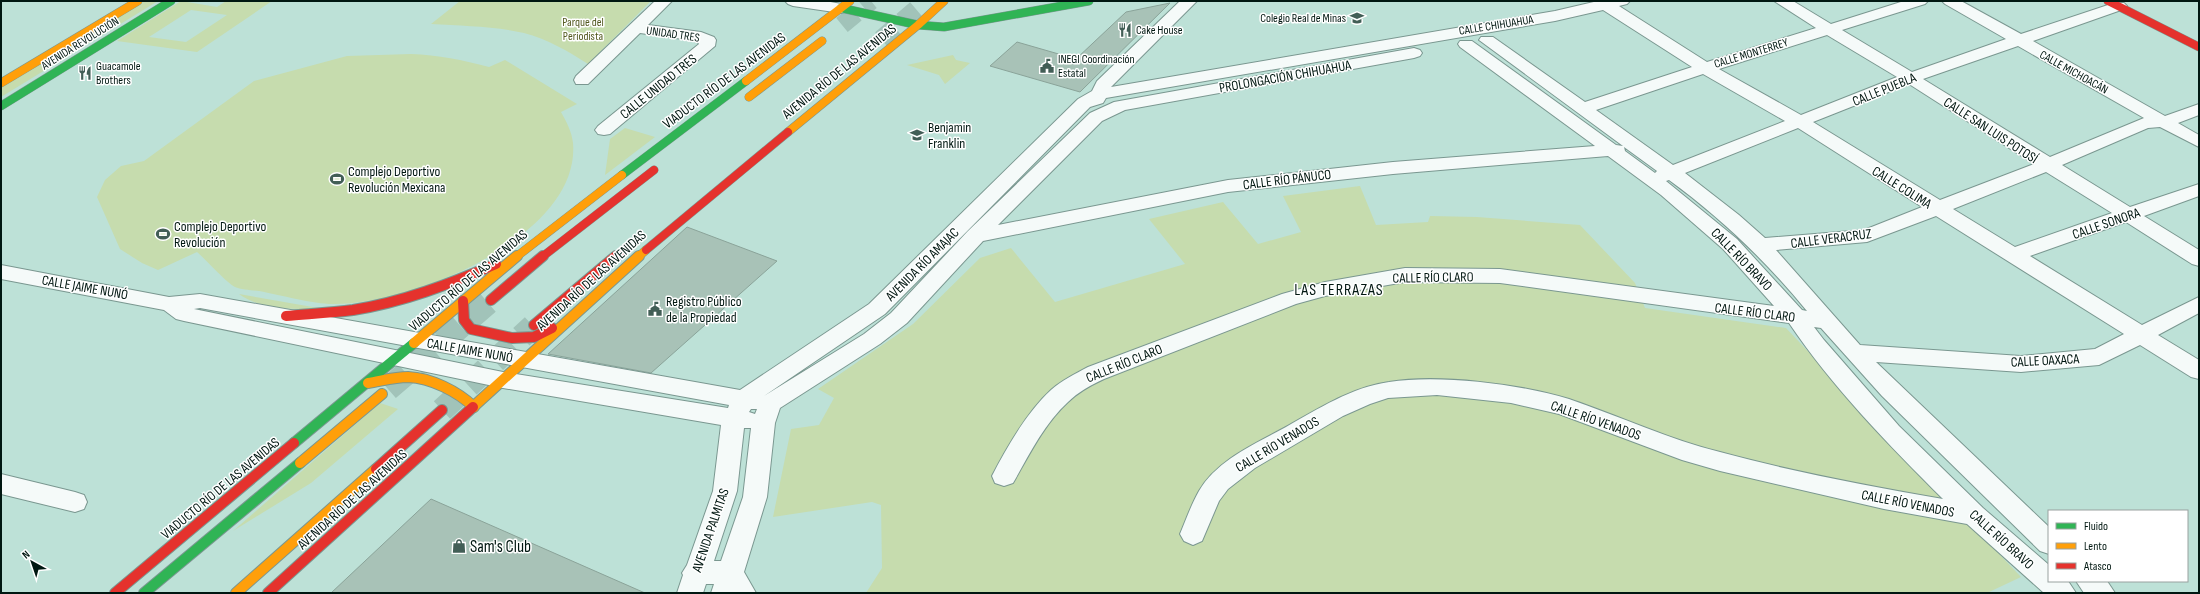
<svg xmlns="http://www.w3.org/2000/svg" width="2200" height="594" font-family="'Sofia Sans Condensed',sans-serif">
  <rect width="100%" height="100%" fill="#bde1d7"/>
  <g fill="#c6dcae" fill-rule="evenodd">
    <polygon points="145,1 158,1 1,97 1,88"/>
    <path d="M181 1 217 7 226 1H272L197 52 117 41ZM191 10 227 15 186 42 149 37Z"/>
    <path d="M460 1H651L588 64C568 51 547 39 524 33 494 26 462 26 431 24Z"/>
    <path d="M411 54C438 55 463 60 489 67L505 60 577 104 561 112C566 121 572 132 573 143 581 237 410 305 333 304 313 304 280 295 259 291 252 290 241 290 235 287 226 282 206 260 197 252L158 270 142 263 120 249 97 197 105 180 121 166 144 161 254 81 347 56Z"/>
    <polygon points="953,55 956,60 970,63 945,84 939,75 907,65"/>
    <polygon points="625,128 655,137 605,175 610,139"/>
    <polygon points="1360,186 1376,225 1428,222 1430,216 1477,217 1580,225 1635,283 1645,308 1786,328 2021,577 1987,593 866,593 882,568 881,505 872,502 773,517 791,429 819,425 834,398 818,389 913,324 980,258 1011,248 1055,302 1185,264 1149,219 1223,202 1258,244 1301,232 1283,196"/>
    <path d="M239 294 324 309C295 309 263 311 239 294Z"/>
    <polygon points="380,403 398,409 311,483 233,531"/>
  </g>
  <g fill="#a8c2b7" stroke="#8aa399">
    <polygon points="1170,3 1080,92 990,66 1017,42 1076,59 1126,12"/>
    <polygon points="687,227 777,261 651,373 548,354"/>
    <polygon points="431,499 645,593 331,593"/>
  </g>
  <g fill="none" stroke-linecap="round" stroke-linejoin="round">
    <g stroke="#a1c3b9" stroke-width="18" stroke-dasharray="18 10" stroke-linecap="butt">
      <polyline points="842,25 871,1"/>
      <polyline points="881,39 922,4"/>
    </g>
    <g stroke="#a1c3b9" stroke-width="24" stroke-dasharray="24 12" stroke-linecap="butt">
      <polyline points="388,389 491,300"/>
      <polyline points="442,410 533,326"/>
    </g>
    <defs>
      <g id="street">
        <polygon points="655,1 672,1 648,25 701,32 714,37 716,40 715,46 610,134 604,135 598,134 595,130 598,126 699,44 697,41 640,33 588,84 576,84 574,80 576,76"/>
        <polygon points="785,1 825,1 847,5 849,8 847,11 841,13 793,6 788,4"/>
        <path d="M1180 1H1197L1111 87 1555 11 1598 1H1630L1627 4 1619 6 1707 62 1816 28 1774 1H1793L1831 24 1904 1H1928L1925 4 1842 30 1912 72 2006 39 1945 4 1942 1H1961L2021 34 2114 3H2124L2127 6 2124 9 2033 41 2165 116 2199 104V115L2178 123 2199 135V147L2160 127 2148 128 2062 165 2130 207 2199 184V196L2144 216 2199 250V266L2192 264 2126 222 2030 256 2142 325 2199 297V313L2158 335 2199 360V379L2191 377 2140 345 2099 365 2021 372 1876 362 2049 527V554L2040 551 1882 396 1821 328 1814 327 1824 340 1899 426 1983 508 2049 565V581H2068L2076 593H2044L1967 524 1884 509 1720 471 1682 460 1559 414 1511 403 1437 395 1388 398 1370 404 1343 416 1255 468 1228 489 1219 501 1202 541 1193 545 1184 541 1180 534C1186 520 1191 505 1199 491 1217 460 1255 444 1286 427 1318 409 1352 387 1389 382 1439 374 1520 384 1569 399 1619 416 1668 439 1720 452 1793 472 1868 486 1943 499 1888 444 1833 388 1789 323L1500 283 1405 282 1325 296 1296 304 1104 379C1091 385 1078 392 1068 402 1044 424 1029 455 1013 483L1004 486 995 483 992 476C1007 447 1027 412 1051 390 1062 380 1075 374 1088 367L1282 294 1325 282 1405 268 1500 269 1774 306 1723 249 1661 195 1608 156 1393 174 1228 192 983 241 907 323 880 344 780 408 775 423 767 497 744 572 756 593H711L714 584H706L703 593H677L683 575 682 573 687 565 713 491 721 425 503 388 184 321 176 319 164 310 1 279V265L169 297 200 294 740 390 869 304 1078 99 1092 91 1097 81ZM1603 10 1692 67 1585 102 1493 37H1481L1479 40 1623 146 1616 145 1472 41H1460L1458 44 1460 47 1595 146 1393 162 1228 180 998 225 1102 121 1125 110 1414 58 1420 56 1422 53 1420 50 1414 48 1114 102 1090 113 968 231 891 313 864 334 764 396 885 314 1090 107 1103 103 1106 98 1555 21ZM1827 35 1897 77 1801 115 1719 69ZM2018 46 2144 118 2050 157 1923 79ZM1703 74 1785 121 1673 165 1596 110ZM1909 84 2034 164 1940 200 1813 122ZM1798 128 1922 207 1864 230 1765 238 1739 215 1685 173ZM1624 147 1657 171 1655 173 1625 151ZM2046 172 2112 213 2015 247 1953 209ZM1669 180C1721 218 1766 261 1807 311L1802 310 1737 239 1666 181ZM1936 216 2124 334 2095 349 2021 356 1860 345 1776 250 1867 242ZM200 308 729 405 728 408 503 372 194 309ZM751 409H757L755 414 749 412ZM744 428H751L743 497 721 561H714L737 491Z"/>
        <polygon points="1,474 75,492 84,495 87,502 84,509 75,512 1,494"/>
        <polygon points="2076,581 2107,581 2115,593 2084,593"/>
      </g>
      <g id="fast-far1">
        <polyline points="841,8 918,25 944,27 1089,1"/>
        <polyline points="1,106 171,1"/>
        <polyline points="622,175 746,81"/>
      </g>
      <g id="fast">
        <polyline points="294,443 414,343"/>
        <polyline points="144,593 300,463"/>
      </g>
      <g id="slow-far1">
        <polyline points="746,81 850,1"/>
        <polyline points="1,83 138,1"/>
        <polyline points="749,97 822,41"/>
        <polyline points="788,132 918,25 944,1"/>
        <polyline points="516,257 622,175"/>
        <polyline points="638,257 646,250"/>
      </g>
      <g id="slow">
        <polyline points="414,343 517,256"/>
        <path d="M368 383C381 381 394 377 408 377 431 378 457 391 474 407"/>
        <polyline points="473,407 639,256"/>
        <polyline points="300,463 382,394"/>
        <polyline points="236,593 376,469"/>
      </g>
      <g id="jam-far1">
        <polyline points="2108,1 2199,47"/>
        <polyline points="646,250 788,132"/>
        <polyline points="542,257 654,170"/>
        <polyline points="615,257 625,249"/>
      </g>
      <g id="jam">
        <polyline points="491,300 543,256"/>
        <polyline points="463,301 464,320 471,329 512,338 534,337 552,328"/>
        <path d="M286 316C308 314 331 313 353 310 403 302 450 284 496 264"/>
        <polyline points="534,325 616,256"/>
        <polyline points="376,469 442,410"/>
        <polyline points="115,593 294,443"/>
        <polyline points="268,593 473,407"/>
      </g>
    </defs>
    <use href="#street" stroke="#7a9790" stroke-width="2"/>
    <use href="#fast-far1" stroke="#7a9790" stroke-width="9"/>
    <use href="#fast" stroke="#7a9790" stroke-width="12"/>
    <use href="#slow-far1" stroke="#7a9790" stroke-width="9"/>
    <use href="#slow" stroke="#7a9790" stroke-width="12"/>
    <use href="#jam-far1" stroke="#7a9790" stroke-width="9"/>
    <use href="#jam" stroke="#7a9790" stroke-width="12"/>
    <use href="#street" fill="#f5faf9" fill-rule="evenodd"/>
    <use href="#fast-far1" stroke="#30b455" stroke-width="8"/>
    <use href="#fast" stroke="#30b455" stroke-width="10"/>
    <use href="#slow-far1" stroke="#ff9f0a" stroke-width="8"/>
    <use href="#slow" stroke="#ff9f0a" stroke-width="10"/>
    <use href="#jam-far1" stroke="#e5322d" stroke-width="8"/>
    <use href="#jam" stroke="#e5322d" stroke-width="10"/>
  </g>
  <defs>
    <symbol id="school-bare" viewBox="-9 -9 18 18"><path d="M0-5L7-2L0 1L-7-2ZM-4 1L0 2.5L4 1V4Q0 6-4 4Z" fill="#425e56" stroke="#fff" stroke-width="2.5" paint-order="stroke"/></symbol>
    <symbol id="restaurant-bare" viewBox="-9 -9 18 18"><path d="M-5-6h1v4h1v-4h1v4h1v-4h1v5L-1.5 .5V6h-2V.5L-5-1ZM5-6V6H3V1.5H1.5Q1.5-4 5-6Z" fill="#425e56" stroke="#fff" stroke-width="2.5" paint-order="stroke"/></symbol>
    <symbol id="civic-bare" viewBox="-9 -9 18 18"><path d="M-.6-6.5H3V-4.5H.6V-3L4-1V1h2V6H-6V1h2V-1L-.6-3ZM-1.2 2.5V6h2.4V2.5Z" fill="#425e56" stroke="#fff" stroke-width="2.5" paint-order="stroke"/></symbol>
    <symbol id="stadium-bare" viewBox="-9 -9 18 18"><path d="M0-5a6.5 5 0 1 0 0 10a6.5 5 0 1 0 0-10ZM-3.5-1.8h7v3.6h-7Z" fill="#425e56" stroke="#fff" stroke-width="2.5" paint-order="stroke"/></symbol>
    <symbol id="shop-bare" viewBox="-9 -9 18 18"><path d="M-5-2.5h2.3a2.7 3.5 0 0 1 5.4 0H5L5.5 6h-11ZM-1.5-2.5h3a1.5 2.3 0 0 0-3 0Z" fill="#425e56" stroke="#fff" stroke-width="2.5" paint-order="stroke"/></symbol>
  </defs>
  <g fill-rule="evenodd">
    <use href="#school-bare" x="1347" y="8" width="20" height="20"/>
    <use href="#restaurant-bare" x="1115" y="20" width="20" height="20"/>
    <use href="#civic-bare" x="1037" y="56" width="20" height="20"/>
    <use href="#restaurant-bare" x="75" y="63" width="20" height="20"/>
    <use href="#school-bare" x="907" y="125" width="20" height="20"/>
    <use href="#stadium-bare" x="327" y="169" width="20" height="20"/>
    <use href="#stadium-bare" x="153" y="224" width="20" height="20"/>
    <use href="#civic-bare" x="645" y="299" width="20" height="20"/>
    <use href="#shop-bare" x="449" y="536" width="20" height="20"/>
  </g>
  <g text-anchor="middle" stroke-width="3" stroke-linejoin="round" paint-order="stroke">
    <g font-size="12" fill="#001711" stroke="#fff" text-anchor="start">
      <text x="1346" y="22" text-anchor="end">Colegio Real de Minas</text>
      <text x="1136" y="34">Cake House</text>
      <text x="1058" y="63">INEGI Coordinación<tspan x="1058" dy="14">Estatal</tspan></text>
      <text x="96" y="70">Guacamole<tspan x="96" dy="14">Brothers</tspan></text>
    </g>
    <g font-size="12" fill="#52581f" stroke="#fff">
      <text x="583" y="26">Parque del<tspan x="583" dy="14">Periodista</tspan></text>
    </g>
    <g font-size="12" fill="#001711" stroke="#fff">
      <text transform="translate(1496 25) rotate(-9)" y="4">CALLE CHIHUAHUA</text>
      <text transform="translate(673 34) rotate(8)" y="4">UNIDAD TRES</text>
      <text transform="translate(80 43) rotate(-32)" y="4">AVENIDA REVOLUCIÓN</text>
      <text transform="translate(1751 53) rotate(-17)" y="4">CALLE MONTERREY</text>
      <text transform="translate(2074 72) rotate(29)" y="4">CALLE MICHOACÁN</text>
    </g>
    <g font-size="14" fill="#001711" stroke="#fff">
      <text transform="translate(839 71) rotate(-39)" y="5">AVENIDA RÍO DE LAS AVENIDAS</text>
      <text transform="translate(1285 76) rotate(-10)" y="5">PROLONGACIÓN CHIHUAHUA</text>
      <text transform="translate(724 80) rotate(-37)" y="5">VIADUCTO RÍO DE LAS AVENIDAS</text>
      <text transform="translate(658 86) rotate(-39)" y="5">CALLE UNIDAD TRES</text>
      <text transform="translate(1884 89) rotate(-22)" y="5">CALLE PUEBLA</text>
      <text transform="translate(1991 130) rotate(33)" y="5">CALLE SAN LUIS POTOSÍ</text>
      <text transform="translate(1287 179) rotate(-7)" y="5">CALLE RÍO PÁNUCO</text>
      <text transform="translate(1902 187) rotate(32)" y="5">CALLE COLIMA</text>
      <text transform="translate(2106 223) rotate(-19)" y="5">CALLE SONORA</text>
      <text transform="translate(1831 238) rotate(-7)" y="5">CALLE VERACRUZ</text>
      <text transform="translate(1742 259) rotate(46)" y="5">CALLE RÍO BRAVO</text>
      <text transform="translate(922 264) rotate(-45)" y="5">AVENIDA RÍO AMAJAC</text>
      <text transform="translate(1433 277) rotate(-1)" y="5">CALLE RÍO CLARO</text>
      <text transform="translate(468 280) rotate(-40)" y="5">VIADUCTO RÍO DE LAS AVENIDAS</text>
      <text transform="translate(591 280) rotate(-42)" y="5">AVENIDA RÍO DE LAS AVENIDAS</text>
      <text transform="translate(85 287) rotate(10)" y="5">CALLE JAIME NUNÓ</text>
      <text transform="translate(1755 312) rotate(7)" y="5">CALLE RÍO CLARO</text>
      <text transform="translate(470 350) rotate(10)" y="5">CALLE JAIME NUNÓ</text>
      <text transform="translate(2045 360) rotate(-3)" y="5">CALLE OAXACA</text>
      <text transform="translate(1124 363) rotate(-22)" y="5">CALLE RÍO CLARO</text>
      <text transform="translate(1596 420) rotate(19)" y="5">CALLE RÍO VENADOS</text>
      <text transform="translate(1277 444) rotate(-31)" y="5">CALLE RÍO VENADOS</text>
      <text transform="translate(220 488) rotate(-40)" y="5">VIADUCTO RÍO DE LAS AVENIDAS</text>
      <text transform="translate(352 499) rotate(-42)" y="5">AVENIDA RÍO DE LAS AVENIDAS</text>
      <text transform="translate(1908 503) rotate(11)" y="5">CALLE RÍO VENADOS</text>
      <text transform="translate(710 530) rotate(-71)" y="5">AVENIDA PALMITAS</text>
      <text transform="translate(2002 539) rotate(42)" y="5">CALLE RÍO BRAVO</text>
    </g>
    <g font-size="14" fill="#001711" stroke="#fff" text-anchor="start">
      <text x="928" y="132">Benjamin<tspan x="928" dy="16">Franklin</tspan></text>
      <text x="348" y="176">Complejo Deportivo<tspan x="348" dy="16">Revolución Mexicana</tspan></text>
      <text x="174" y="231">Complejo Deportivo<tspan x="174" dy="16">Revolución</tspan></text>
      <text x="666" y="306">Registro Público<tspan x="666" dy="16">de la Propiedad</tspan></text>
    </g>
    <g font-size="16" letter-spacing="1" fill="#001711" stroke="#fff">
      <text x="1339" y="295">LAS TERRAZAS</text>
    </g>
    <g font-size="17" fill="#001711" stroke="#fff" text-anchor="start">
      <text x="470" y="552">Sam's Club</text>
    </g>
  </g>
  <rect width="2200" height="594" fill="none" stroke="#001711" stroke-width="4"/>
  <rect x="2048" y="510" width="140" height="72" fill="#ffffff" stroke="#99a2a0"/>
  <rect x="2056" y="523" width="20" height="6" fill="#30b455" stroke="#99a2a0"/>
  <text x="2084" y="530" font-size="12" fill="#001711">Fluido</text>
  <rect x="2056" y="543" width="20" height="6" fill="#ff9f0a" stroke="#99a2a0"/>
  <text x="2084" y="550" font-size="12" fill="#001711">Lento</text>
  <rect x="2056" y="563" width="20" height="6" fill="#e5322d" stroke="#99a2a0"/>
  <text x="2084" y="570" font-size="12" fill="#001711">Atasco</text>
  <g transform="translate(32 562) rotate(320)" stroke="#ffffff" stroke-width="3" paint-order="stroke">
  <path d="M0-3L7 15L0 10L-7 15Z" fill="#001711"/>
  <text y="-6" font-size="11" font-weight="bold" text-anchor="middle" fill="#001711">N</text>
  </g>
</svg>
